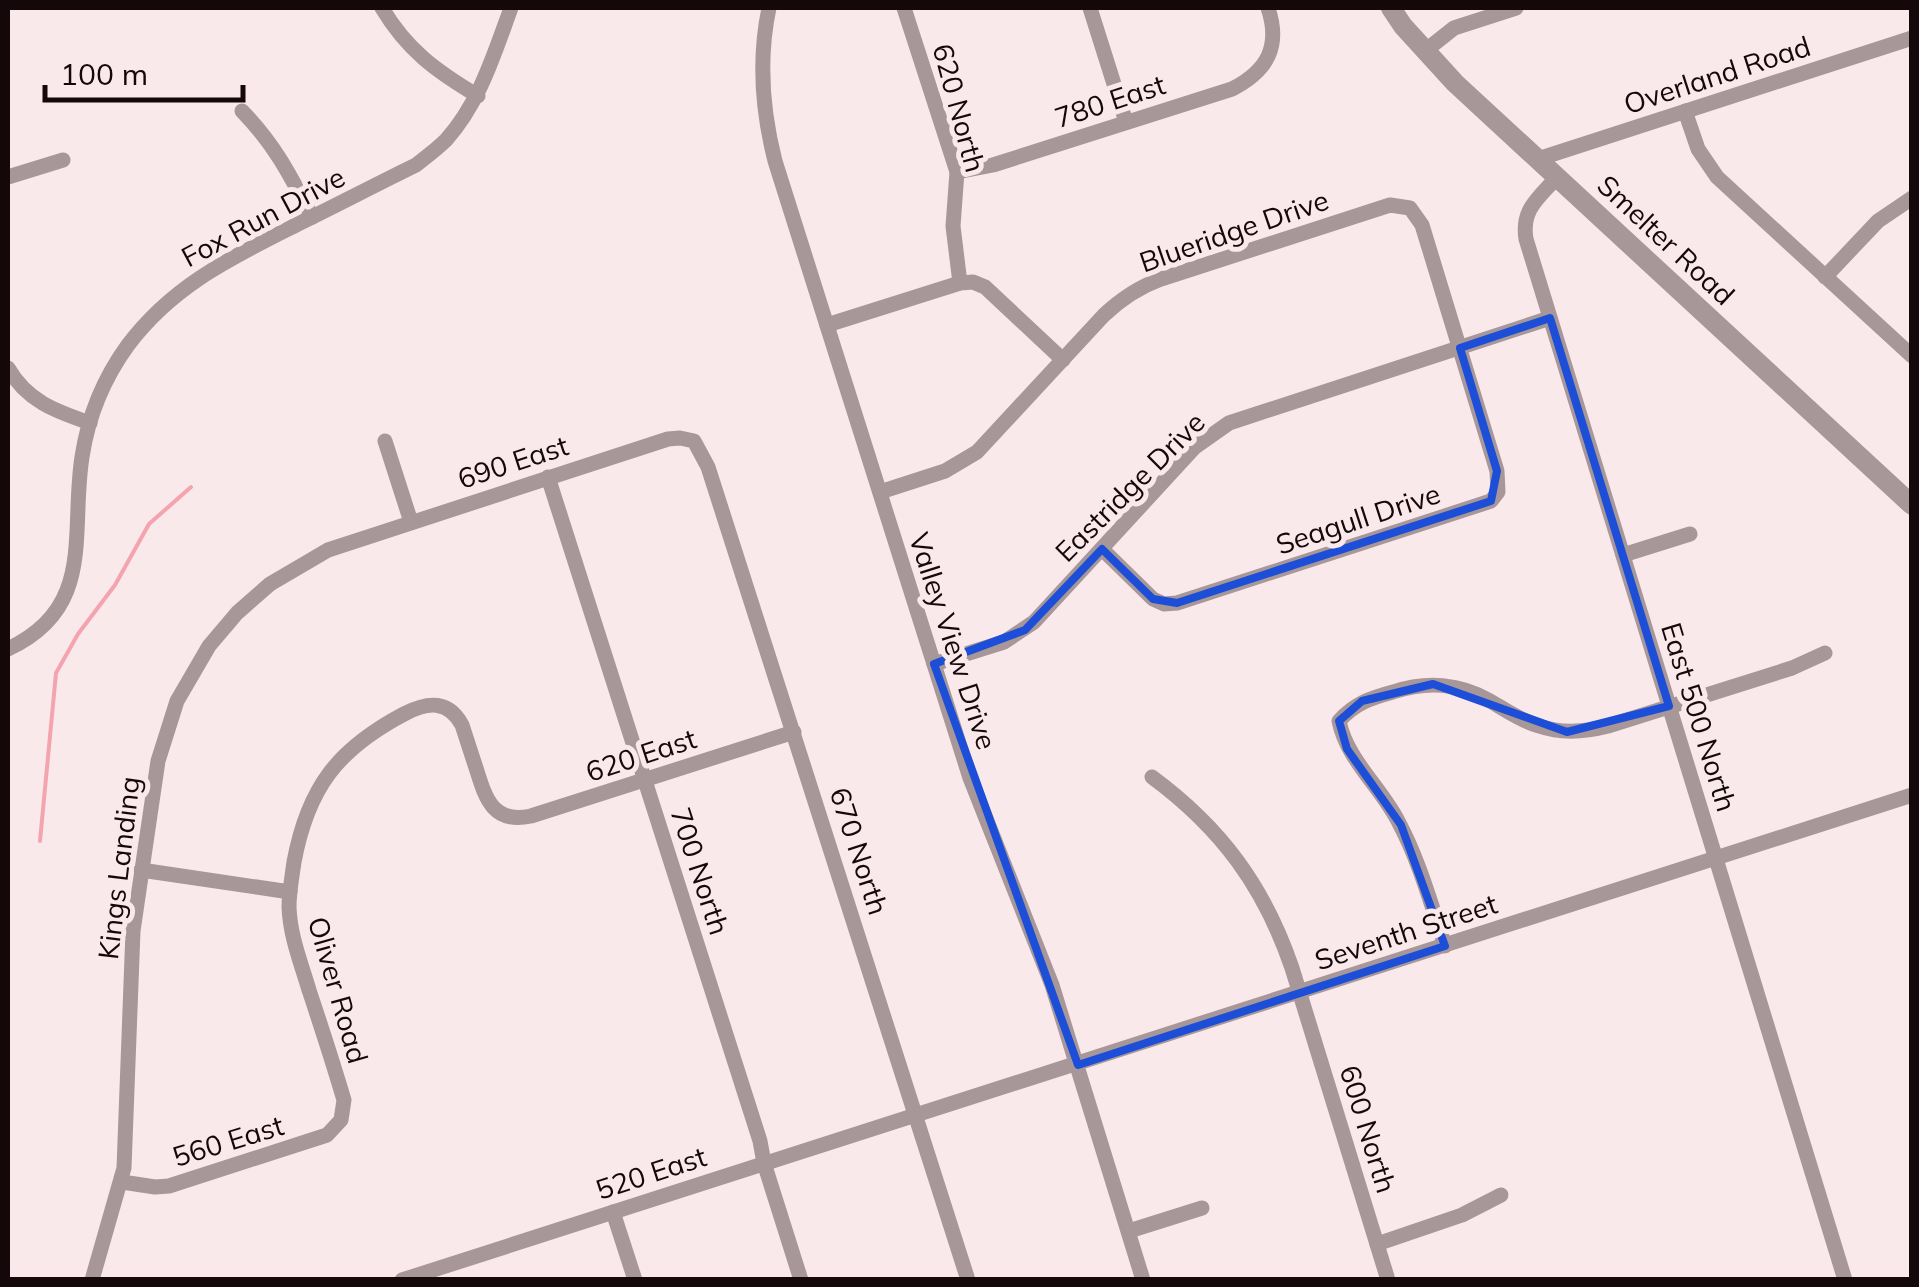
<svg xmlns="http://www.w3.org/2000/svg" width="1919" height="1287" font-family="Mulish,sans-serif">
  <rect width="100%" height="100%" fill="#fae9eb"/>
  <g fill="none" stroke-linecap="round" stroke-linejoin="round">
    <polyline stroke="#f4a4af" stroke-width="4" points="40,841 56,673 78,634 115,585 149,524 191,487"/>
    <g stroke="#a89798" stroke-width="15">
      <path d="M382 8C407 50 436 71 478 96"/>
      <path d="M769 8C758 60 762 110 775 161L970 778 1052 985 1143 1280"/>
      <polyline points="904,8 957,172 953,226 960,283"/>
      <polyline points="1090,8 1126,122"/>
      <polyline points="1425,51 1454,28 1516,8"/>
      <path d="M242 111C275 145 290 175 312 217"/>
      <polyline points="1685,111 1698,149 1717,177 1912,356"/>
      <polyline points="1538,159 1912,38"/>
      <path d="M957 172 993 165 1232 89C1267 71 1281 47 1268 8"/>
      <polyline points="8,177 63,160"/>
      <path d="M1557 177C1539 198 1521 209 1526 239L1845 1280"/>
      <polyline points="1825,277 1878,221 1912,198"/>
      <polyline points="827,325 960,283 973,282 985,287 1063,360"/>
      <path d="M8 368C27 401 55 411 90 423"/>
      <polyline points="385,441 411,522"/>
      <polyline points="548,477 760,1141 764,1163 801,1280"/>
      <path d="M880 492 945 471 977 452 1104 315C1121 299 1139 287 1161 279L1390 205 1410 208 1422 225 1497 471 1498 492 1491 501 1177 603 1164 604 1153 599 1102 549"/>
      <polyline points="1623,555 1690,534"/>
      <path d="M8 649C96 608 70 534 82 457 88 417 104 378 128 345 174 284 233 257 300 223 339 204 377 184 416 165 426 157 437 149 446 140 480 102 494 54 511 8"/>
      <polyline points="934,664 1004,642 1034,622 1195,447 1229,423 1550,318"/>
      <path d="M1152 777C1221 828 1264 886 1292 968L1388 1280"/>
      <polyline points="141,870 290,892"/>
      <path d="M1445 946C1431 904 1419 860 1398 821 1380 786 1347 760 1339 721 1355 703 1371 698 1393 692 1426 681 1460 683 1490 701 1506 710 1521 721 1539 726 1562 734 1585 732 1608 726L1792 668 1825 653"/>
      <path d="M122 1182 155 1187 169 1186 327 1135 341 1120 344 1100C333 1063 321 1026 309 990 301 963 290 936 289 907 289 892 292 877 294 862 308 787 338 749 404 714 427 702 448 699 462 725 467 740 472 756 477 771 486 800 494 824 531 816L794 732"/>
      <polyline points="613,1212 635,1280"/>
      <polyline points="1129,1231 1202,1208"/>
      <polyline points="1377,1244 1462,1215 1501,1195"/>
      <polyline points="92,1280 124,1168 133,931 158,761 177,701 209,646 237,613 270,584 328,550 668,439 680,438 694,441 708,467 968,1280"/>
      <path d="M402 1280C905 1118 1409 959 1912 795"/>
    </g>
    <polyline stroke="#a89798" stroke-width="20" points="1391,8 1403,26 1455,83 1912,505"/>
  </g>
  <path fill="none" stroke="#1d4ed8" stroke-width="8" stroke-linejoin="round" d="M1550 318 1669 706 1567 732 1433 684 1362 701 1339 721 1347 749 1401 825 1445 946 1078 1065 934 664 1025 630 1102 549 1153 599 1177 603 1491 501 1497 471 1460 348Z"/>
  <g text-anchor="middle" stroke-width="10" stroke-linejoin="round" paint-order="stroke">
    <g font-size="28" fill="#15080a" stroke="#fae9eb">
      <text transform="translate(1717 75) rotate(-18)" y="10">Overland Road</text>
      <text transform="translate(1110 101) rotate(-18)" y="10">780 East</text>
      <text transform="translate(959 108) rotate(75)" y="10">620 North</text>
      <text transform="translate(263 217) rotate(-28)" y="10">Fox Run Drive</text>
      <text transform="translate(1234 231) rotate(-19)" y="10">Blueridge Drive</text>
      <text transform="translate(1666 240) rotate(43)" y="10">Smelter Road</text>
      <text transform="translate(513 462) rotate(-18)" y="10">690 East</text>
      <text transform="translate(1130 487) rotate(-45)" y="10">Eastridge Drive</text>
      <text transform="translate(1358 519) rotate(-18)" y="10">Seagull Drive</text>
      <text transform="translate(953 641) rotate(72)" y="10">Valley View Drive</text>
      <text transform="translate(1699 717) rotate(73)" y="10">East 500 North</text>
      <text transform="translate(641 755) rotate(-18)" y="10">620 East</text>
      <text transform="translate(859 851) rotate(72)" y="10">670 North</text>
      <text transform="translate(119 868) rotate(-83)" y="10">Kings Landing</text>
      <text transform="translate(700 871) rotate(72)" y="10">700 North</text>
      <text transform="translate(1406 932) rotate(-18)" y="10">Seventh Street</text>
      <text transform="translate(338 990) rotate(74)" y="10">Oliver Road</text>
      <text transform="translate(1368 1129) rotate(73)" y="10">600 North</text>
      <text transform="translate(228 1141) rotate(-17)" y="10">560 East</text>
      <text transform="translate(651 1173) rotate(-18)" y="10">520 East</text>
    </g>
  </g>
  <rect width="1919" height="1287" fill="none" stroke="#15080a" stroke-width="20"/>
  <path d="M45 85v15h198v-15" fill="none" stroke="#15080a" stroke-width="5"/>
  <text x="60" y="85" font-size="30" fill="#15080a" stroke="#fae9eb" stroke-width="8" paint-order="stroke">100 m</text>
</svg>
